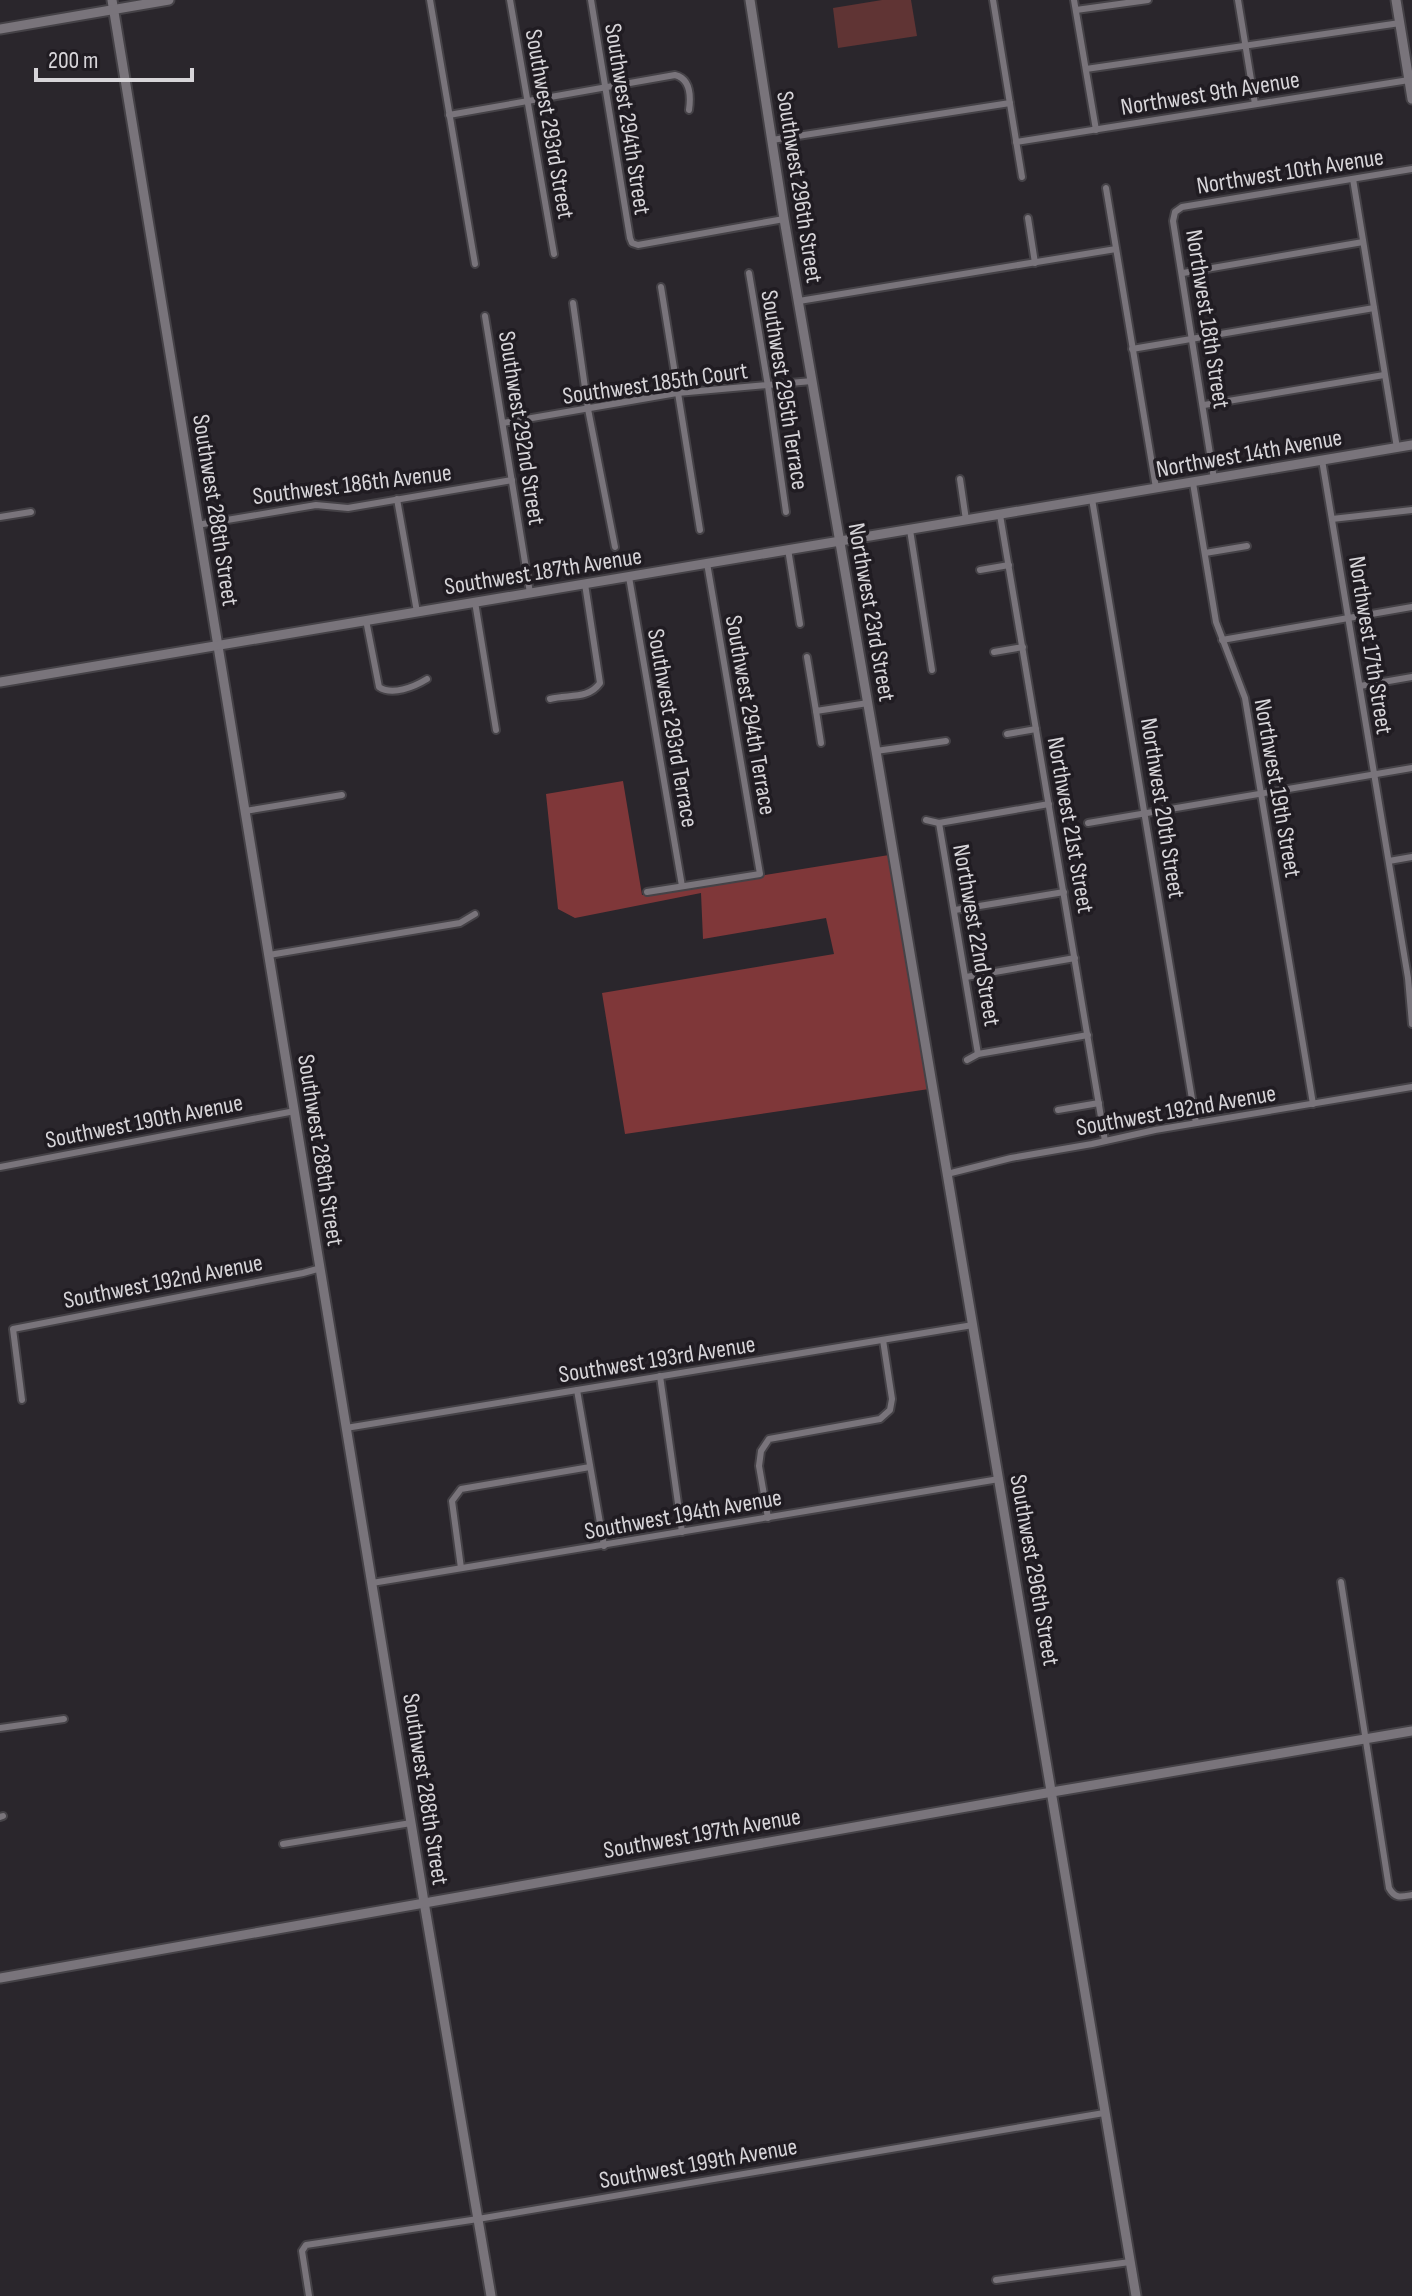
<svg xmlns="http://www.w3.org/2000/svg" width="1412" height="2296" font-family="'Sofia Sans Condensed',sans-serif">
  <rect width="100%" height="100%" fill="#2a262c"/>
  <polygon fill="#603434" points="882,0 911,0 917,36 838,48 833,8"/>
  <polygon fill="#7f3739" points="623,781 642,895 889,855 929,1089 625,1134 602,993 834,954 826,918 703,939 701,893 575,918 558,909 546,794"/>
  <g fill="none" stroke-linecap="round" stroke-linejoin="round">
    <defs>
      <g id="street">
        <polyline points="430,0 475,264"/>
        <polyline points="510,0 554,254"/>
        <polyline points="591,0 630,238 632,243 638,245 784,219"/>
        <polyline points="993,0 1022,177"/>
        <polyline points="1074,0 1096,130"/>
        <polyline points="1238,0 1255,104"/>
        <polyline points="1076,10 1148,0"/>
        <polyline points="1086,69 1400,23"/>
        <path d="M449 115 675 75C691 79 691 96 689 110"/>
        <polyline points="772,140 1010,103"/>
        <polyline points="1016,142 1409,80"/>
        <polyline points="1353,179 1397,448"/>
        <polyline points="1106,188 1156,488"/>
        <polyline points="1028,218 1035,263"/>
        <polyline points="749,273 768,386 786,512"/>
        <polyline points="1183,273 1363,242"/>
        <polyline points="661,287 700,530"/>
        <polyline points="799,301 1116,249"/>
        <polyline points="573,303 588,409 615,547"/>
        <polyline points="485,316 530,593"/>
        <polyline points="1132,349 1374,308"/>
        <polyline points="1204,405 1384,375"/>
        <polyline points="503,423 677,393 812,381"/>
        <polyline points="1322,460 1408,978 1412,1024"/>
        <polyline points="960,479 966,520"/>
        <polyline points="1214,479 1173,221 1175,212 1182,207 1412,169"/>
        <polyline points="1193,483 1216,622 1245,698 1313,1104"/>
        <polyline points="397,499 417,612"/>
        <polyline points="1092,499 1196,1123"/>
        <polyline points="1000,515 1105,1141"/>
        <polyline points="0,517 31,512"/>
        <polyline points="1332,519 1412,510"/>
        <polyline points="197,525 316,505 348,508 512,480"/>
        <polyline points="910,530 932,670"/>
        <polyline points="788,549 800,624"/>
        <polyline points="1205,553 1247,546"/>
        <polyline points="980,570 1009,565"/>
        <polyline points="629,577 682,886"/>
        <polyline points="475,602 496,730"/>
        <path d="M366 620 379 687C392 696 414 687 427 679"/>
        <polyline points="1222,640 1412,607"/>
        <polyline points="994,652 1023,647"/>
        <polyline points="807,657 816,711 868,703"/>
        <polyline points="1360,686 1412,677"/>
        <path d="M550 699C568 694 588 700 600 683L585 584"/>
        <polyline points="816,711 821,743"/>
        <polyline points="1007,734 1036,729"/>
        <polyline points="876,751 946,741"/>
        <polyline points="245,811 342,795"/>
        <polyline points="926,820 939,823 1049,804"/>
        <polyline points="939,823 978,1054"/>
        <polyline points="1088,823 1412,768"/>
        <polyline points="1389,861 1412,857"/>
        <polyline points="647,892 760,874 707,563"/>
        <polyline points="955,910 1064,892"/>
        <polyline points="269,955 460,923 475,914"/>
        <polyline points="966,977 1075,958"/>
        <polyline points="967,1060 978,1054 1088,1035"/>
        <polyline points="1058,1110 1099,1103"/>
        <polyline points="0,1167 295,1111"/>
        <polyline points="947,1174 1011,1158 1092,1144 1155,1130 1412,1087"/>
        <polyline points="660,1376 682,1532"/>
        <polyline points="577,1390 604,1546"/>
        <polyline points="22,1400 13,1329 303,1273 321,1268"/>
        <polyline points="346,1428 973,1325"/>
        <polyline points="768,1518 759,1466 761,1451 769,1439 880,1419 890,1410 892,1399 883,1340"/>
        <polyline points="461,1568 452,1501 461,1489 590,1467"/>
        <path d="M1341 1582 1389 1888C1395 1899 1401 1897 1412 1895"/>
        <polyline points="372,1583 999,1479"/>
        <polyline points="0,1728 64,1719"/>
        <polyline points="0,1817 3,1816"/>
        <polyline points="283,1844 411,1823"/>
        <polyline points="996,2280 1130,2262"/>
        <polyline points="309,2296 302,2251 306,2245 478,2219 1104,2113"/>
      </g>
      <g id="secondary">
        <polyline points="112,0 424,1902 491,2296"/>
        <polyline points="750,0 784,219 876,751 1136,2296"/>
        <polyline points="1396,0 1412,99"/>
        <polyline points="0,29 169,0"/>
        <polyline points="0,682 1412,445"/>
        <polyline points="0,1978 1052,1792 1412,1731"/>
      </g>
    </defs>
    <use href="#street" stroke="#454247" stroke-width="10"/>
    <use href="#secondary" stroke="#454247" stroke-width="13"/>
    <use href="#street" stroke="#79747b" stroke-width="6"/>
    <use href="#secondary" stroke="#79747b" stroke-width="9"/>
  </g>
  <g text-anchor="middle" stroke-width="7" stroke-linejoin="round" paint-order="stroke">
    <g font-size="24" fill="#d7d5d9" stroke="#201c22">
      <text transform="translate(1210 93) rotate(-9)" y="8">Northwest 9th Avenue</text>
      <text transform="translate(628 119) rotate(81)" y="8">Southwest 294th Street</text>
      <text transform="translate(550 124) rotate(80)" y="8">Southwest 293rd Street</text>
      <text transform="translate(1290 171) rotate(-9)" y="8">Northwest 10th Avenue</text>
      <text transform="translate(800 187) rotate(81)" y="8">Southwest 296th Street</text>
      <text transform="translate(1208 319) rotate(81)" y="8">Northwest 18th Street</text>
      <text transform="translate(655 383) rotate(-8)" y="8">Southwest 185th Court</text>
      <text transform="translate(785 390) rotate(81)" y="8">Southwest 295th Terrace</text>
      <text transform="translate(522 428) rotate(81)" y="8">Southwest 292nd Street</text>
      <text transform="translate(1249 453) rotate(-10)" y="8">Northwest 14th Avenue</text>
      <text transform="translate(352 484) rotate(-7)" y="8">Southwest 186th Avenue</text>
      <text transform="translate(216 510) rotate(81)" y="8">Southwest 288th Street</text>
      <text transform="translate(543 571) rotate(-9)" y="8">Southwest 187th Avenue</text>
      <text transform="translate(872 612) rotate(80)" y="8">Northwest 23rd Street</text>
      <text transform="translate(1371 645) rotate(81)" y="8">Northwest 17th Street</text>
      <text transform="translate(751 715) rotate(80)" y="8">Southwest 294th Terrace</text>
      <text transform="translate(673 728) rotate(80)" y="8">Southwest 293rd Terrace</text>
      <text transform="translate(1278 788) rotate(80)" y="8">Northwest 19th Street</text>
      <text transform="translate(1163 808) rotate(81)" y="8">Northwest 20th Street</text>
      <text transform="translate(1071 825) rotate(80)" y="8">Northwest 21st Street</text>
      <text transform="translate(977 935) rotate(80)" y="8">Northwest 22nd Street</text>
      <text transform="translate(1176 1110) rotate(-10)" y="8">Southwest 192nd Avenue</text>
      <text transform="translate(144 1121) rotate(-11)" y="8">Southwest 190th Avenue</text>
      <text transform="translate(321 1150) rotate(81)" y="8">Southwest 288th Street</text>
      <text transform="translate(163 1281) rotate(-11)" y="8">Southwest 192nd Avenue</text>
      <text transform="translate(657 1359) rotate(-9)" y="8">Southwest 193rd Avenue</text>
      <text transform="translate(683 1514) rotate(-10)" y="8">Southwest 194th Avenue</text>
      <text transform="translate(1035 1570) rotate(80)" y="8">Southwest 296th Street</text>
      <text transform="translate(426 1789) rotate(81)" y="8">Southwest 288th Street</text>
      <text transform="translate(702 1833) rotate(-10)" y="8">Southwest 197th Avenue</text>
      <text transform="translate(698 2163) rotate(-10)" y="8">Southwest 199th Avenue</text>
    </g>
  </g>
  <path d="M36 68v12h156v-12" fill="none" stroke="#d7d5d9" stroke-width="4"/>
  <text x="48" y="68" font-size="24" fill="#d7d5d9" stroke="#201c22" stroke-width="6" paint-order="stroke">200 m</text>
</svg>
